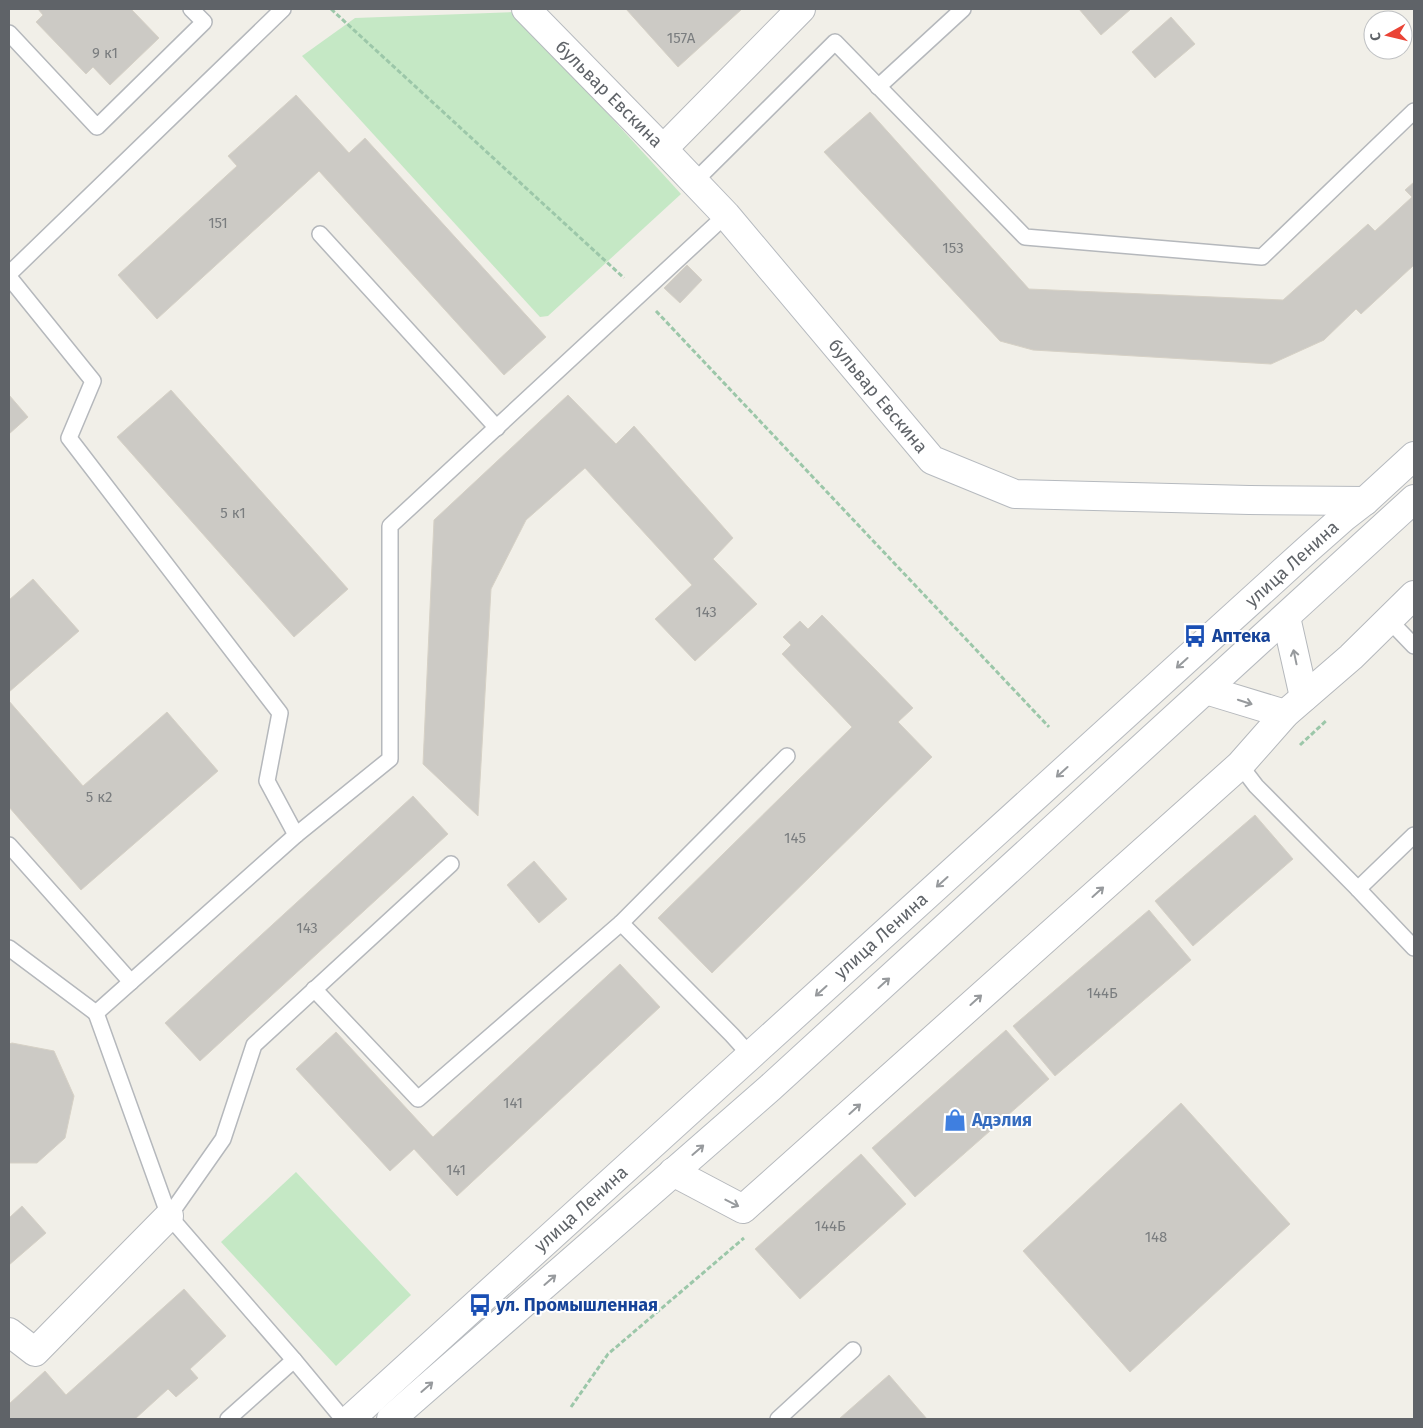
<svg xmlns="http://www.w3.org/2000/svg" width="1423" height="1428" font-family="'Fira Sans',sans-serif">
  <rect width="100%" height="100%" fill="#f1efe8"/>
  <g fill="#c5e8c5">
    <polygon points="515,12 681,194 548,316 540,317 302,56 355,18"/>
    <polygon points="296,1172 411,1295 336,1366 221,1242"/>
  </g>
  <g fill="#cccac5" stroke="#d6d1c6">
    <polygon points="38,9 131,9 159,38 110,85 93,67 86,74 36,22 43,15"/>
    <polygon points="626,9 742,9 678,67"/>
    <polygon points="1079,9 1131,9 1101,35"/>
    <polygon points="1171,17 1195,44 1155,78 1132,52"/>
    <polygon points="296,95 349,153 365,138 546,337 504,375 319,171 157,319 118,275 237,166 228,156"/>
    <polygon points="870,112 1029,289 1283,300 1368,224 1375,231 1412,197 1405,190 1414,182 1414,265 1361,314 1356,309 1324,340 1271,364 1033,350 1000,341 824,152"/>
    <polygon points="687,265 702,280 680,303 664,288"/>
    <polygon points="171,390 348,589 294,637 117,437"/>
    <polygon points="9,395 28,417 9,434"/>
    <polygon points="568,395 616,444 634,426 733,538 713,559 757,604 695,661 655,619 692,585 585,468 526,520 491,589 478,816 423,764 434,520"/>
    <polygon points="33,579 79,631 9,692 9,600"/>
    <polygon points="822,615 913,708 898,722 932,757 712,973 658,918 852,727 782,654 791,645 783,637 800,621 808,629"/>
    <polygon points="9,701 83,786 167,712 218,771 81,890 9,807"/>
    <polygon points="413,796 448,834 200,1061 165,1023"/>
    <polygon points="1255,815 1293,859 1193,946 1155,901"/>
    <polygon points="534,861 567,899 539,923 507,885"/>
    <polygon points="1149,910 1191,960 1055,1076 1013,1026"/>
    <polygon points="620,964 660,1007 457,1196 414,1149 390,1171 296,1069 336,1032 433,1137"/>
    <polygon points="1006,1030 1049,1079 915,1197 872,1148"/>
    <polygon points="12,1043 54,1051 74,1096 65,1138 37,1163 9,1163 9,1044"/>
    <polygon points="1181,1103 1290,1224 1130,1372 1023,1251"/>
    <polygon points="861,1154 906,1204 800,1299 755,1249"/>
    <polygon points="22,1206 46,1233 9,1265 9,1218"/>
    <polygon points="184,1289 226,1336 190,1369 198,1378 176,1397 168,1389 135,1419 9,1419 9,1404 45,1371 66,1395"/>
    <polygon points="889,1375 927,1419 839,1419"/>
  </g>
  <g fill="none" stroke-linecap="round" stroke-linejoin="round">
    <defs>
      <g id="lane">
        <polyline points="9,33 97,127 204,22 191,9"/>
        <polyline points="878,87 963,9"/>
        <polyline points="694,182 835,42 1025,237 1262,257 1414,111"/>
        <polyline points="320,234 497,428"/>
        <polyline points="9,274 283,9"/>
        <polyline points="9,277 93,381 69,438 280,713 267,781 296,835"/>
        <polyline points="1388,619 1414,646"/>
        <polyline points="1240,765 1256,786 1358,889 1414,835"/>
        <polyline points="9,845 131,982"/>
        <polyline points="1358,889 1414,948"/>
        <polyline points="621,923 787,756"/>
        <polyline points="9,948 96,1013"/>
        <polyline points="314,989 418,1099 621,923 732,1035 750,1055"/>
        <polyline points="169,1216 223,1139 254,1045 451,864"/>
        <polyline points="228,1419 294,1360"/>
        <polyline points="343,1419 294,1360 169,1216 96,1013 296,835 390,759 390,526 726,215"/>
        <polyline points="778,1419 853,1350"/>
      </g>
      <g id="street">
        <polyline points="663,149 801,9"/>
        <polyline points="1286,617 1304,697"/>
        <polyline points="1206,690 1285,714"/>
        <polyline points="673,1172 743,1209 1240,765 1285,714 1351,657 1414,595"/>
        <polyline points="9,1332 35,1352 169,1216"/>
      </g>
      <g id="secondary">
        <polyline points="526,9 663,149 726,215 932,460 1015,494 1249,500 1365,501"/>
        <polyline points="350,1419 1308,549 1343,518 1365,501 1414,456"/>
        <polyline points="391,1419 771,1087 1414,499"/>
      </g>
    </defs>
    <use href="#lane" stroke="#b5b8bc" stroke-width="18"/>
    <use href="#street" stroke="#b5b8bc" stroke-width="30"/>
    <use href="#secondary" stroke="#b6babf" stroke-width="30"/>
    <g stroke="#9cc7a9" stroke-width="3" stroke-dasharray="5 2.5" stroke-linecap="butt">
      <polyline points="331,9 624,278"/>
      <polyline points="656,311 1049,727"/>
      <polyline points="1300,745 1327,720"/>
      <polyline points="571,1407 608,1354 744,1238"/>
    </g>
    <use href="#lane" stroke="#fff" stroke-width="15"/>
    <use href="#street" stroke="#fff" stroke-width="28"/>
    <use href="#secondary" stroke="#fff" stroke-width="28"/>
  </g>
  <defs><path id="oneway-shaft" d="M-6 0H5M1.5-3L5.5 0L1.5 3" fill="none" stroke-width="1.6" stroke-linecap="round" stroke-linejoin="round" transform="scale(1.25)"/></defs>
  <g stroke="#979a9d">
    <use href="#oneway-shaft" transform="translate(1295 657) rotate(-102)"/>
    <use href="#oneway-shaft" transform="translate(1182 663) rotate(138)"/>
    <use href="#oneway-shaft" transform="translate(1245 702) rotate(18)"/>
    <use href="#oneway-shaft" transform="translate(1062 772) rotate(138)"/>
    <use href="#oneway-shaft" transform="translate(942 882) rotate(138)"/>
    <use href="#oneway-shaft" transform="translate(1098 892) rotate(-42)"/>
    <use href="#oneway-shaft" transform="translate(884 983) rotate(-42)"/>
    <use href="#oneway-shaft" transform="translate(821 991) rotate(138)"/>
    <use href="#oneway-shaft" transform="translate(976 1000) rotate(-42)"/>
    <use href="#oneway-shaft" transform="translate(855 1109) rotate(-42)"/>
    <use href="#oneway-shaft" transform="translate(698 1150) rotate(-41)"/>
    <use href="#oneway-shaft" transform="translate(732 1203) rotate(27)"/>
    <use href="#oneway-shaft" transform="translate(550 1280) rotate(-41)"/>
    <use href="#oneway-shaft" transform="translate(427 1387) rotate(-41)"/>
  </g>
  <defs>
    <symbol id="bus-bare" viewBox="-9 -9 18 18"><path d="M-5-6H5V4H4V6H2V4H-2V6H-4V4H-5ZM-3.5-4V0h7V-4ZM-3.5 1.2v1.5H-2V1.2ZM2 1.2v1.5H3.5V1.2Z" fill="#1a4fb4" stroke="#fff" stroke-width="2.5" paint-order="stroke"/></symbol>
    <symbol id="shop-bare" viewBox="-9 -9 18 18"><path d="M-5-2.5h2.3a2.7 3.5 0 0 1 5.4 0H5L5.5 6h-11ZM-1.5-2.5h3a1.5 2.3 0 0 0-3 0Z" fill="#3f7fe0" stroke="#fff" stroke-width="2.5" paint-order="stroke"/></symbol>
  </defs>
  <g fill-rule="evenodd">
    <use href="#bus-bare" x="1179" y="620" width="32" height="32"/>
    <use href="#shop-bare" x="939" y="1104" width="32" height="32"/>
    <use href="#bus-bare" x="464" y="1289" width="32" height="32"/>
  </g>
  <g text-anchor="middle" stroke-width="4" stroke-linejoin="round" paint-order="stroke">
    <g font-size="15" fill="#7a7d7f">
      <text x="681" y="43">157А</text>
      <text x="105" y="58">9 к1</text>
      <text x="218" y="228">151</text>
      <text x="953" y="253">153</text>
      <text x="233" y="518">5 к1</text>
      <text x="706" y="617">143</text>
      <text x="99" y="802">5 к2</text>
      <text x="795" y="843">145</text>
      <text x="307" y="933">143</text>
      <text x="1102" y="998">144Б</text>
      <text x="513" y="1108">141</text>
      <text x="456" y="1175">141</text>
      <text x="830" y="1231">144Б</text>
      <text x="1156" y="1242">148</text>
    </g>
    <g font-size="18" fill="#5f6368" stroke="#fff">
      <text transform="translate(609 94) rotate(45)" y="6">бульвар Евскина</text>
      <text transform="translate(878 396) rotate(50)" y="6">бульвар Евскина</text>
      <text transform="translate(1292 564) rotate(-42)" y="6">улица Ленина</text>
      <text transform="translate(881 936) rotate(-42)" y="6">улица Ленина</text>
      <text transform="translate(581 1209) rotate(-42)" y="6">улица Ленина</text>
    </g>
    <g font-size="18" font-weight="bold" fill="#164399" stroke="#fff" text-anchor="start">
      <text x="1212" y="642">Аптека</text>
      <text x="496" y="1311">ул. Промышленная</text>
    </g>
    <g font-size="18" font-weight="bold" fill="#366cbe" stroke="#fff" text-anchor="start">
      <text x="972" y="1126">Адэлия</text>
    </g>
  </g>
  <rect width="1423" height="1428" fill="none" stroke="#5f6368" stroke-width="20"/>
  <g transform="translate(1388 35) rotate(262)"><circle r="24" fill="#ffffff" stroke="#bfc1c3"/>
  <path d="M0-4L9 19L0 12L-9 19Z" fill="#ea4335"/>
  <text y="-8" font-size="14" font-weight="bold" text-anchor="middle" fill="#5f6368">С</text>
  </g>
</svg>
